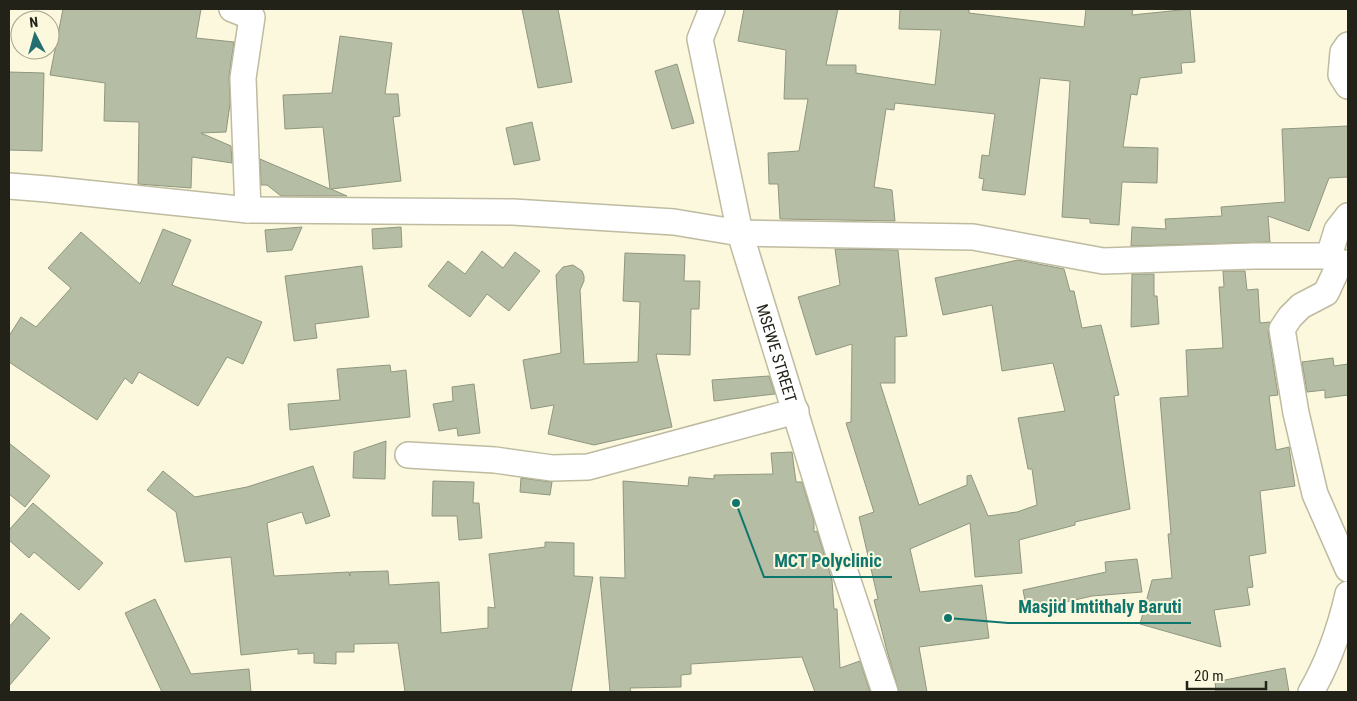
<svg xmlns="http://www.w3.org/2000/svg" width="1357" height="701" font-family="'Roboto Condensed',sans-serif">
  <rect width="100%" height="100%" fill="#fbf8de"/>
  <g fill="#b5bda4" stroke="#90977f">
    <polygon points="63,9 201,9 196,38 234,42 229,76 230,104 226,132 201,133 231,146 232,163 192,157 191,188 138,184 139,122 104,121 105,83 50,75"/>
    <polygon points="522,9 558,9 572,82 538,88"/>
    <polygon points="744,9 838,9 826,65 856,65 856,73 935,85 941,30 899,29 900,9 969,9 969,13 1084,27 1086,9 1133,9 1132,15 1190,9 1195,62 1181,63 1182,73 1140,78 1137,95 1131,94 1123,147 1158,148 1157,183 1122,182 1119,225 1090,223 1090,219 1062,217 1070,81 1040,78 1025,195 982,190 984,179 979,178 982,155 989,156 995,114 895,103 894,110 886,109 874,187 892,190 895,221 780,219 778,184 769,184 768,153 799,151 808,99 784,99 786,50 738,41"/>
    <polygon points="340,36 392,43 385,94 398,94 400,116 393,117 401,181 331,189 347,196 281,196 267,185 261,185 260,159 330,189 323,127 285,129 283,95 332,93"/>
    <polygon points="677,64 694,123 672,129 655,71"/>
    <polygon points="9,72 44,73 42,151 9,150"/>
    <polygon points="532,122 540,160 514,165 506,128"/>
    <polygon points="1348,126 1348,177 1329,178 1309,231 1268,216 1270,242 1131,246 1132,227 1166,229 1165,219 1222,216 1221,207 1285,202 1282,129"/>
    <polygon points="302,227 292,250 267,252 265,230"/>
    <polygon points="401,227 402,247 373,249 372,229"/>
    <polygon points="163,229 191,240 172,285 262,322 243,364 227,357 198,406 139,372 132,384 125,378 97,420 9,362 9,336 21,317 36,327 71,288 48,268 81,232 140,284"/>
    <polygon points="835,249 898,250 907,336 895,337 895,383 880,383 919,505 967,485 967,476 971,475 988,516 1017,512 1037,505 1032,469 1028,469 1018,418 1065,411 1053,363 1002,371 992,305 943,315 935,278 1018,260 1064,269 1070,291 1074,291 1082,328 1101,325 1119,395 1114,396 1130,509 1075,522 1075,525 1019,540 1022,573 975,577 970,523 910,549 920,592 982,585 989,638 919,647 927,692 899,692 887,651 874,600 878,599 859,517 874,512 846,423 851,422 852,344 816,355 798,297 840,285"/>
    <polygon points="482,251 503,268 515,252 540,271 509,311 487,294 470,317 428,286 448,261 465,274"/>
    <polygon points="625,253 685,255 684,281 700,281 699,309 691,309 690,355 656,354 672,427 594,445 548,434 554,405 531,409 523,360 561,353 556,275 563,267 573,265 582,271 584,276 584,281 580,290 584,364 638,362 640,302 623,301"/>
    <polygon points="362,266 369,317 315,324 317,338 294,341 285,276"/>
    <polygon points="1223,271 1245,271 1247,290 1258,289 1260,323 1270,322 1268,331 1278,395 1269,396 1276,450 1289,447 1295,486 1260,491 1266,553 1249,556 1253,587 1247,588 1250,605 1214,610 1221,647 1140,624 1152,580 1172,578 1168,534 1171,534 1160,398 1188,396 1186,350 1223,348 1219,287 1224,287"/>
    <polygon points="1132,274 1154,274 1154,296 1157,296 1159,324 1131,327"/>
    <polygon points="1333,358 1334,366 1348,364 1348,395 1325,398 1325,390 1307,392 1302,362"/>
    <polygon points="390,365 391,372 406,370 410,417 290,430 288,404 340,400 337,369"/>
    <polygon points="769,376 775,394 714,401 712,380"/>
    <polygon points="474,384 480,433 458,436 457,428 439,431 433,404 453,401 452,387"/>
    <polygon points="386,441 385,479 353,478 354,452"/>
    <polygon points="9,443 50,476 25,507 9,494"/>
    <polygon points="792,452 796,482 802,482 814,521 814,532 817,531 832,580 834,609 837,609 840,668 860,661 870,692 815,692 802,657 691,664 691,674 681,675 681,687 630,688 631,692 610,692 600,577 625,578 623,481 688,486 689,477 714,479 714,475 773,474 771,453"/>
    <polygon points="313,466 330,516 306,524 302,512 267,523 274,576 349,572 350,576 350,572 388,571 389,585 439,582 441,633 488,628 488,607 495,608 489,554 545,547 545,542 574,543 574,576 593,577 571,692 405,692 398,643 354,644 354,652 336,652 336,664 314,663 314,653 298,654 298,649 241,655 231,557 185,562 176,512 147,490 163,471 195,497 247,487"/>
    <polygon points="521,478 552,482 550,495 520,492"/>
    <polygon points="433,481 474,482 473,503 479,503 482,538 459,540 457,516 432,516"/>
    <polygon points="33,503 103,563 79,590 34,552 29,558 9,540 9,530"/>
    <polygon points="1137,559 1142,592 1092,596 1027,611 1023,590 1106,572 1105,562"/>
    <polygon points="155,599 191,674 249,669 251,692 162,692 125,613"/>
    <polygon points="21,613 50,638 9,686 9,627"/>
    <polygon points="1285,668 1289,692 1216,692 1215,682"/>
  </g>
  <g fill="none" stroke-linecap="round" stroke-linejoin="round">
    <defs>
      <g id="street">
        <polyline points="232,9 252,17 243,78 248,210"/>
        <path id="s1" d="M712 9 700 39 740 233 837 548 885 692"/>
        <polyline points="1348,45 1343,52 1341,75 1348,86"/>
        <polyline points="9,186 47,189 248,210 513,212 674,222 740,233 973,237 1103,261 1253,256 1329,256 1340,263 1348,263"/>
        <polyline points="1329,256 1337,230 1348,216"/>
        <polyline points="1340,263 1326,293 1301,306 1290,317 1282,329 1296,413 1315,494 1348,569"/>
        <polyline points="408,455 495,460 552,468 588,467 796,411"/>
        <path d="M1311 692C1329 661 1340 629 1348 594"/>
      </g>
    </defs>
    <use href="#street" stroke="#bebba1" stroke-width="28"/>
    <use href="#street" stroke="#fff" stroke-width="25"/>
  </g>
  <g text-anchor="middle" stroke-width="4" stroke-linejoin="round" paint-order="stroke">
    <g font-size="16" fill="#232218" stroke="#fbf8de">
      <text dy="6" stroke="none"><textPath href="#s1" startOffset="356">MSEWE STREET</textPath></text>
    </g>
  </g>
  <path fill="none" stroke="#0f766e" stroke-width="2" d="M736 503L764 577H892M948 618L1008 623H1191"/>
  <g fill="#0f766e" stroke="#fbf8de" stroke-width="2">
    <circle cx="736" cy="503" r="5"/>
    <circle cx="948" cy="618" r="5"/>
  </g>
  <g font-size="18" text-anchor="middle" font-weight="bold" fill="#0f766e" stroke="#fbf8de" stroke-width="4" stroke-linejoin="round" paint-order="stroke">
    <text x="828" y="567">MCT Polyclinic</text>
    <text x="1100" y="613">Masjid Imtithaly Baruti</text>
  </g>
  <rect width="1357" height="701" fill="none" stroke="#232218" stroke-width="20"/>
  <g transform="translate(35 35) rotate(354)"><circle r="24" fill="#fbf8de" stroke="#a5a28f"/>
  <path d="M0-4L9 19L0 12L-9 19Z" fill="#226e70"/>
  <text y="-8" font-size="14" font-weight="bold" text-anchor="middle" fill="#232218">N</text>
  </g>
  <path d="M1187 681v8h79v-8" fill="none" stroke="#232218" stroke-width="2.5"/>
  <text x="1194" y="681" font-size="15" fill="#232218" stroke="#fbf8de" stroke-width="4" paint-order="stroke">20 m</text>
</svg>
